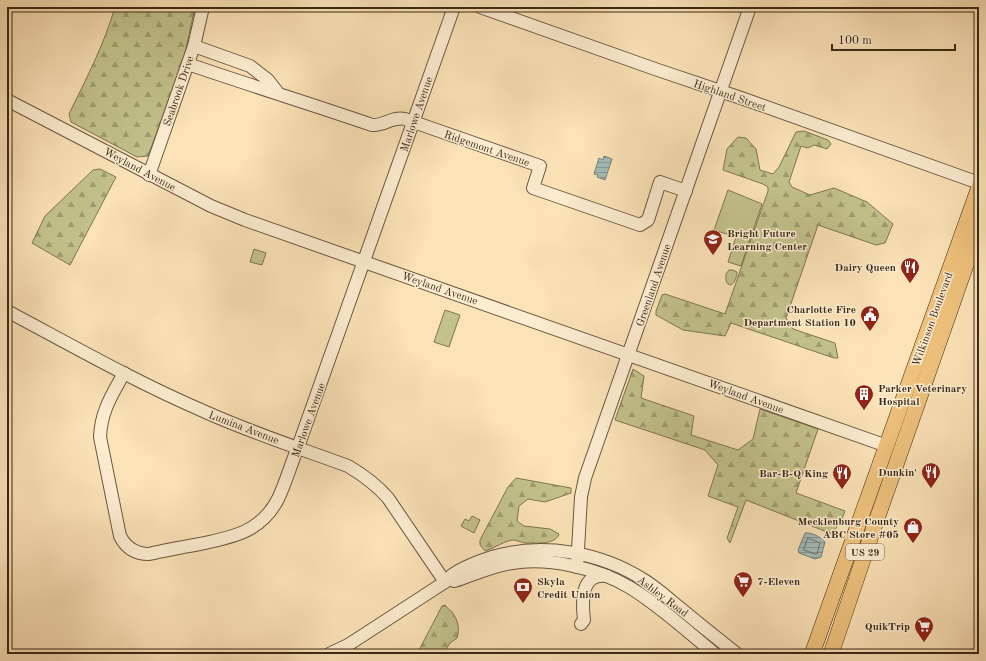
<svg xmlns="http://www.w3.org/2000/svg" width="986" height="661" font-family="'Old Standard TT',serif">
  <defs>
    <pattern id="forest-firs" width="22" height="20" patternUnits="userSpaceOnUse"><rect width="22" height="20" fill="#c3c28b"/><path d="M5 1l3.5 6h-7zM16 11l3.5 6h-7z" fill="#9f9e71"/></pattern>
    <pattern id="water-rules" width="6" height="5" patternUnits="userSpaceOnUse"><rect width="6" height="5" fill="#a3bbb9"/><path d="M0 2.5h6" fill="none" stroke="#869895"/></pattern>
  </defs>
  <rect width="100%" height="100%" fill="#fbe2b7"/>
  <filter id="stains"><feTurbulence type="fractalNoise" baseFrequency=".005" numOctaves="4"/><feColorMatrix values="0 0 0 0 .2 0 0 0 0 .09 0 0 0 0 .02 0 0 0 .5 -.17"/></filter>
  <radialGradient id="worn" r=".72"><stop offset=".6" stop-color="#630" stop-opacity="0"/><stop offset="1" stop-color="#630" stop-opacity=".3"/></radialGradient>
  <g fill="#c3c28b" stroke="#7e7651">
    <polygon points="728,190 762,204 741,266 728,262 736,237 714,230"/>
    <polygon points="254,249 266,253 262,265 250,262"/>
    <path d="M729 270H733L737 272C737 277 735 282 731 285 725 284 726 279 726 274Z"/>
    <polygon points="445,310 460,315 449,347 434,342"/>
    <polygon points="472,516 480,520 474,533 461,526 465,519 469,521"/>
  </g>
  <g fill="url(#forest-firs)" stroke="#7e7651">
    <path d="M115 7H195L184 58 148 156 137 157 71 122 69 114C86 79 104 45 115 7Z"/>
    <polygon points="804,131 828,140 831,144 827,149 814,145 808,148 801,146 789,182 792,187 810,195 834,188 867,202 893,224 885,243 876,245 818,225 786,318 793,329 835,343 838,358 834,358 731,323 725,336 683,330 656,315 656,311 662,295 665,294 725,314 768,191 768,187 763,184 723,170 727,149 738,137 746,138 756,149 760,170 773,174 779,167 796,132"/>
    <polygon points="100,169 116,177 70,265 32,243 45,216 93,170"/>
    <polygon points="633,369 644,376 641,398 694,416 691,435 738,450 753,439 760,409 818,429 796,493 845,511 841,521 832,534 746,500 730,543 727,538 738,507 708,496 718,465 705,450 615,420"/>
    <path d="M516 478 571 488V493L545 502 528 499 519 506 517 521 524 526 550 529 559 534C556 545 535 543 525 543 520 542 517 540 512 540 502 542 495 548 485 551L480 545V540L508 487Z"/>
    <path d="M445 605C447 608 450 610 452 612 458 620 460 629 457 638L450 643 443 654H417L442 606Z"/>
  </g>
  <g fill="url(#water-rules)" stroke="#798178">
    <polygon points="604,156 612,159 605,180 597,177 598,175 594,174 599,158 603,160"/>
    <path d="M805 533C811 532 821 537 825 542L821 557 815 559 799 553 798 550Z"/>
  </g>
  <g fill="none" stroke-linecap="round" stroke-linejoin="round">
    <polygon stroke="#6e7268" stroke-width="1" points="808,538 820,543 817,554 815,554 804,550"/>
    <defs>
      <g id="minor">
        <polyline points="480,7 655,69 744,99 979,183"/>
        <polyline points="194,46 250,66 268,80 278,93"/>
        <path d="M188 64C249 85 311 104 372 125 384 126 393 116 405 119L540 166 533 188 640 225 648 220 660 182 686 191"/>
        <polyline points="7,100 211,206 245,220 887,446"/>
        <polyline points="149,175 194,46 203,7"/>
        <path d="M7 311C71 345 134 381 201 410 249 432 299 448 348 466 363 475 376 484 388 498L445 582"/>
        <path d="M124 373C112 395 101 411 100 437L120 536C126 548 136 554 149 554 166 550 183 547 200 544 233 537 261 532 278 499 286 482 291 464 298 447L454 7"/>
        <polyline points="577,567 581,497 585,478 750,7"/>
        <path d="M454 581C473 575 491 566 512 563 548 557 597 568 629 587 659 605 688 632 715 654"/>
        <path d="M581 624 584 620C582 603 580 572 607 576"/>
        <path d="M329 654 348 645 445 582C452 571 479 561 492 557 543 542 600 552 644 580 657 588 669 599 680 608 699 624 718 639 737 654"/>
      </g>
      <g id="major">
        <polyline points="812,654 979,187"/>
        <polyline points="831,654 871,536 979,228"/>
      </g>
    </defs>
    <use href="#minor" stroke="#6a573f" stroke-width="14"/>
    <use href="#major" stroke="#392917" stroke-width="16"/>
    <use href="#minor" stroke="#fcecd0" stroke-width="12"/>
    <use href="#major" stroke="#eec17c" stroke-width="15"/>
  </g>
  <defs>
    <symbol id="school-pin" viewBox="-11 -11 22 30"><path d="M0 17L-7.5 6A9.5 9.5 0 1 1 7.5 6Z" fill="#8f2418" stroke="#fcecd0"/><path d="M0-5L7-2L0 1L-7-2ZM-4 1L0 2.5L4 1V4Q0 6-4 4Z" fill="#fff"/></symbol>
    <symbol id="restaurant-pin" viewBox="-11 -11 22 30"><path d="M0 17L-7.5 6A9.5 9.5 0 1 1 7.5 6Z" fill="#8f2418" stroke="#fcecd0"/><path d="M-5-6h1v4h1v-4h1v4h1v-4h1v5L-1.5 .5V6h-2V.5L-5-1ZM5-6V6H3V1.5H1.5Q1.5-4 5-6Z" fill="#fff"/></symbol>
    <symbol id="civic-pin" viewBox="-11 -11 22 30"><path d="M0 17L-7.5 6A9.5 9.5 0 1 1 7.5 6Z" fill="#8f2418" stroke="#fcecd0"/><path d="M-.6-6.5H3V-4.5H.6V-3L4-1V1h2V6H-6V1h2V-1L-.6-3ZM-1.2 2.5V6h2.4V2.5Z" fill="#fff"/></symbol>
    <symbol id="building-pin" viewBox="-11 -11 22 30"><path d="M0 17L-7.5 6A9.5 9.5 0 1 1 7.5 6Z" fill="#8f2418" stroke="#fcecd0"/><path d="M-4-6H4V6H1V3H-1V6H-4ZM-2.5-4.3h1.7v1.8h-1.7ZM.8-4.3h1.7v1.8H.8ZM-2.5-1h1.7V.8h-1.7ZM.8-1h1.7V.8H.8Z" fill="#fff"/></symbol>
    <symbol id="shop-pin" viewBox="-11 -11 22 30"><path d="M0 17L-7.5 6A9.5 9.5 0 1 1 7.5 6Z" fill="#8f2418" stroke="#fcecd0"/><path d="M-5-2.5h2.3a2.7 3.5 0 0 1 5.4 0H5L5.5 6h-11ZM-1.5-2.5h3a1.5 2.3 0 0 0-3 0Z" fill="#fff"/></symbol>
    <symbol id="supermarket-pin" viewBox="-11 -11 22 30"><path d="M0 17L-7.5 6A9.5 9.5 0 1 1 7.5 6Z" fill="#8f2418" stroke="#fcecd0"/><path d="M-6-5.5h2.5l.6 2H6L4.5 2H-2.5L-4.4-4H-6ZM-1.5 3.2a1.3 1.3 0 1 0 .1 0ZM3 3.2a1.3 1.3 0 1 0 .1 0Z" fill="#fff"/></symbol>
    <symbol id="bank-pin" viewBox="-11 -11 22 30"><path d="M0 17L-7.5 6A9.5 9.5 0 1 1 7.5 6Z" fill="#8f2418" stroke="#fcecd0"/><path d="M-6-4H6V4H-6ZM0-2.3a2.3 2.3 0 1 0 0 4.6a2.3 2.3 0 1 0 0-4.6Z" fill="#fff"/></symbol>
  </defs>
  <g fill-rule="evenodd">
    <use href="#school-pin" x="702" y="228" width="22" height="30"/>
    <use href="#restaurant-pin" x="899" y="256" width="22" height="30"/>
    <use href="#civic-pin" x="859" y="304" width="22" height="30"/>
    <use href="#building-pin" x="853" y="383" width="22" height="30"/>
    <use href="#restaurant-pin" x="920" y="461" width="22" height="30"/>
    <use href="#restaurant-pin" x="831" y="462" width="22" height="30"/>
    <use href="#shop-pin" x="902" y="516" width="22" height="30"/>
    <use href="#supermarket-pin" x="732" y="570" width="22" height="30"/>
    <use href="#bank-pin" x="512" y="576" width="22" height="30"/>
    <use href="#supermarket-pin" x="913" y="615" width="22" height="30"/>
  </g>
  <g text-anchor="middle" stroke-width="3" stroke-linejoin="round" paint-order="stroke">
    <rect fill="#fcecd0" stroke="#74644e" stroke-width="1" x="846" y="544" width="38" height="16" rx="3"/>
    <g font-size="10" font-weight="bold" fill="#392917">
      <text x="865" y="556">US 29</text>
    </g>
    <g font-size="11" fill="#392917" stroke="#fcecd0">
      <text transform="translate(178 91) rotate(-71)" y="4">Seabrook Drive</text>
      <text transform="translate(730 95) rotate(19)" y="4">Highland Street</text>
      <text transform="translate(416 114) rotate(-71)" y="4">Marlowe Avenue</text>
      <text transform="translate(487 148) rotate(19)" y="4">Ridgemont Avenue</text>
      <text transform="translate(140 169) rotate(28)" y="4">Weyland Avenue</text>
      <text transform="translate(653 285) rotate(-71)" y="4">Greenland Avenue</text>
      <text transform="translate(440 288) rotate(19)" y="4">Weyland Avenue</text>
      <text transform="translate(932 319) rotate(-70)" y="4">Wilkinson Boulevard</text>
      <text transform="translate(746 396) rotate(20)" y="4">Weyland Avenue</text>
      <text transform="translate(308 420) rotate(-70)" y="4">Marlowe Avenue</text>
      <text transform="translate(244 427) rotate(21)" y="4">Lumina Avenue</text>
      <text transform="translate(663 596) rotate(37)" y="4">Ashley Road</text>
    </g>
    <g font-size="11" font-weight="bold" fill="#392917" stroke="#fcecd0" text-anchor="end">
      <text x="727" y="237" text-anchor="start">Bright Future<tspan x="727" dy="13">Learning Center</tspan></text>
      <text x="896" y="271">Dairy Queen</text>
      <text x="856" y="313">Charlotte Fire<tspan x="856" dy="13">Department Station 10</tspan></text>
      <text x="878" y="392" text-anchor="start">Parker Veterinary<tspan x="878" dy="13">Hospital</tspan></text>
      <text x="917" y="476">Dunkin'</text>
      <text x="828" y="477">Bar-B-Q King</text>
      <text x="899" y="525">Mecklenburg County<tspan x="899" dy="13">ABC Store #05</tspan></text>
      <text x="537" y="585" text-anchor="start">Skyla<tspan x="537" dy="13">Credit Union</tspan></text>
      <text x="757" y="585" text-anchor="start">7-Eleven</text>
      <text x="910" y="630">QuikTrip</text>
    </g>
  </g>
  <rect width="986" height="661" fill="none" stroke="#fbe2b7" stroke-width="24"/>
  <rect x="8" y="8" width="970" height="645" fill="none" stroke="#392917" stroke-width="2"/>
  <rect x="12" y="12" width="962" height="637" fill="none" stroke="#392917"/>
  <path d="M832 44v6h123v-6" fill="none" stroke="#392917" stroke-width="2"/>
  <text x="838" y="44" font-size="12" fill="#392917" stroke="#fcecd0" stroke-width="3" paint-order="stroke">100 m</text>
  <rect width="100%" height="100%" filter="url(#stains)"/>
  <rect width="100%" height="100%" fill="url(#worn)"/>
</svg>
